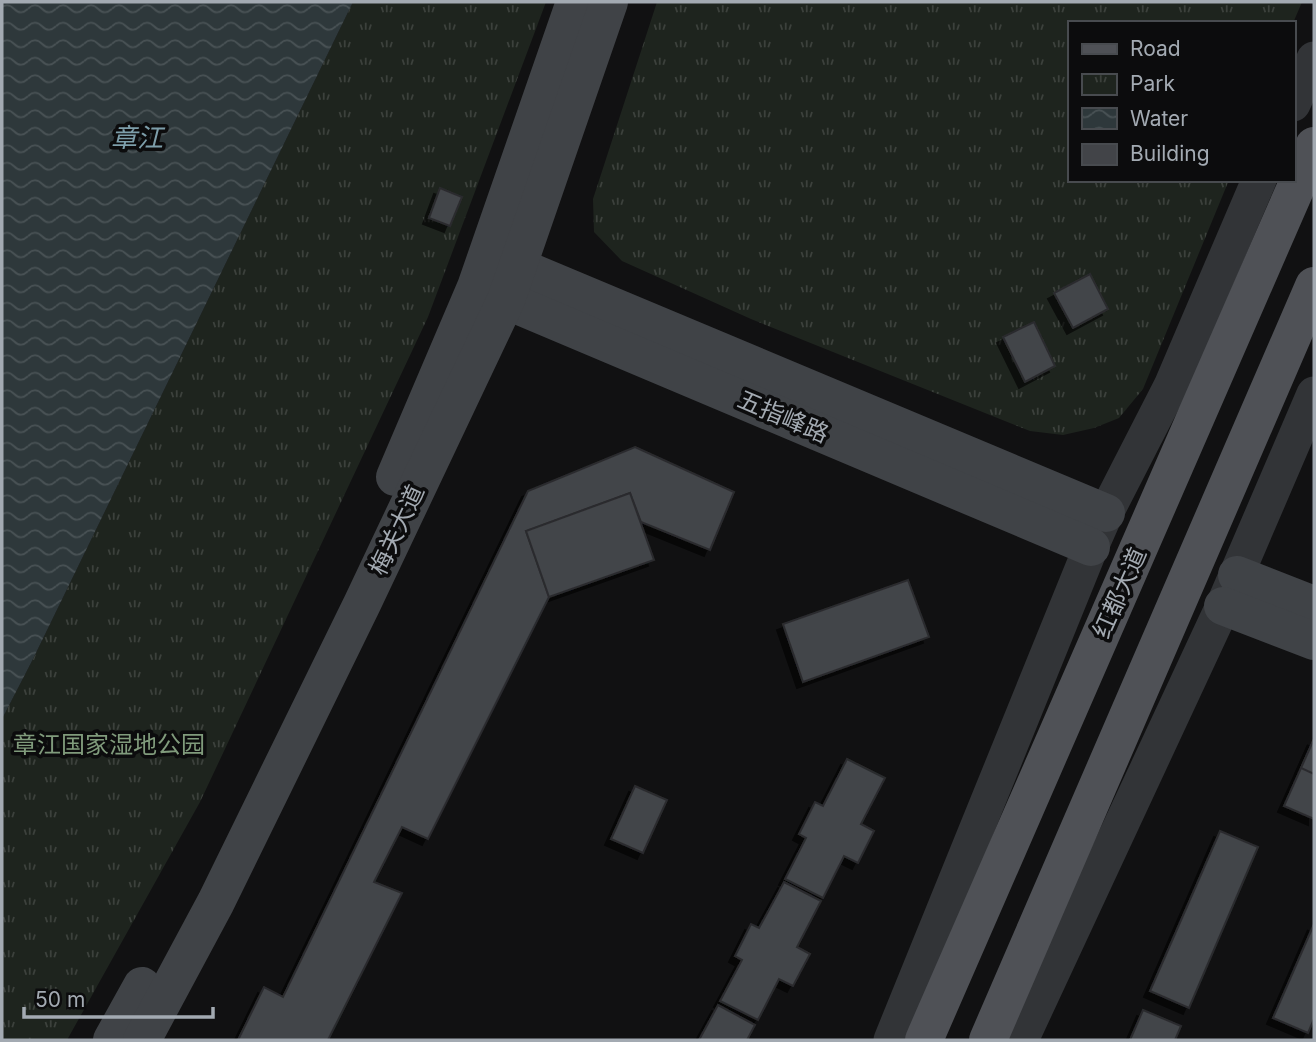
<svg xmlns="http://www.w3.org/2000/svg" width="1316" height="1042" font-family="Inter,'Noto Sans SC',sans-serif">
  <defs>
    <pattern id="park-tufts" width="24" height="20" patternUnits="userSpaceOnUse" patternTransform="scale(1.75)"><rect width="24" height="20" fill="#1e241e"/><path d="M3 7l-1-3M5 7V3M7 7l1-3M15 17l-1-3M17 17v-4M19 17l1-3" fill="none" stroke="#3c413c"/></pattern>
    <pattern id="water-waves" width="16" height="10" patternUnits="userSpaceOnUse" patternTransform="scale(1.75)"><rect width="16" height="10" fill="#2e383b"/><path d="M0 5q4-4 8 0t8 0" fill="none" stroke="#495255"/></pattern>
    <filter id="shadow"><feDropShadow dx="-6" dy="6" stdDeviation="0" flood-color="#0009"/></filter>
  </defs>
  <rect width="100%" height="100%" fill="#111112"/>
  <g fill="url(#park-tufts)">
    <polygon points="353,2 546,2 428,317 200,802 67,1040 2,1040 2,719 33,659"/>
    <polygon points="657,2 1302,2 1293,23 1069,23 1069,180 1229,180 1143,389 1119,418 1094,428 1063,435 1030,431 751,319 622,261 594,232 593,199"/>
  </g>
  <polygon fill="url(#water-waves)" points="2,2 353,2 33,659 2,719"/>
  <g fill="#424448" stroke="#2b2c2e" stroke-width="2" filter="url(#shadow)">
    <polygon points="440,188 462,197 450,226 429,218"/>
    <polygon points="1090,274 1108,309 1073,328 1054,293"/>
    <polygon points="1034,322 1055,366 1025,382 1003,337"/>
    <polygon points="635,447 734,492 710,550 641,522 630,493 526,531 549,597 428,839 402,827 374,882 402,893 328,1040 238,1040 264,987 283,997 528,491"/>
    <polygon points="630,493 654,560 549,597 526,531"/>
    <polygon points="908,580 929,637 803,682 783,624"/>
    <polygon points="1314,739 1314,819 1284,806"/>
    <polygon points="1314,739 1314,774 1301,768"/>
    <polygon points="847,759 885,778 861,824 874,831 858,863 844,856 823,898 785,879 806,838 799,834 815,802 823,806"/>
    <polygon points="635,786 667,800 643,853 611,839"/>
    <polygon points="1220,831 1258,847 1189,1008 1150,991"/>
    <polygon points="784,882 821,901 797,947 810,954 793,986 779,979 758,1020 720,1001 742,960 735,956 751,924 759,928"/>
    <polygon points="1314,924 1314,1019 1308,1033 1273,1018"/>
    <polygon points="718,1005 755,1025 747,1040 699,1040"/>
    <polygon points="1143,1010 1181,1026 1175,1040 1130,1040"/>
  </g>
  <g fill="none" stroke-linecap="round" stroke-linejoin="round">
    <g stroke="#323437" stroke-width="35">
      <polyline points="1293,104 1314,59"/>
      <polyline points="891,1040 1091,547 1106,513 1171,386 1259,180"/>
      <polyline points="1021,1040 1223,606 1314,394"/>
    </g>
    <g stroke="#404347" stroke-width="38">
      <polyline points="495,257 1106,513"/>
      <polyline points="484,291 1091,547"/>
      <polyline points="395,477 476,287 575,2"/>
      <polyline points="1237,575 1314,605"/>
      <polyline points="1223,606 1314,641"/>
      <polyline points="112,1040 142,986"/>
      <polyline points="142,1040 216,902 362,604 506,300 609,2"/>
    </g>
    <g stroke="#4f5156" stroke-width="38">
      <polyline points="924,1040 1314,146"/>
      <polyline points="988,1040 1314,286"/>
    </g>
  </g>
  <g text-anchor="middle" stroke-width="7" stroke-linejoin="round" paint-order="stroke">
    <g font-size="24" fill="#a3aab2" stroke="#0c0c0d">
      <text transform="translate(783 417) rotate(23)" y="8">五指峰路</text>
      <text transform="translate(397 530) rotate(-65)" y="8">梅关大道</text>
      <text transform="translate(1120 593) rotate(-66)" y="8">红都大道</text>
    </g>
    <g font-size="24" fill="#809b7c" stroke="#0c0c0d">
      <text x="109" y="753">章江国家湿地公园</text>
    </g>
    <g font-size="26" font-style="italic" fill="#7d9eaa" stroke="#0c0c0d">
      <text x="137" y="147">章江</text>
    </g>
  </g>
  <rect width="1316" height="1042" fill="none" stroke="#a3aab2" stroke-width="7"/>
  <rect x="1068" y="21" width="228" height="161" fill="#0c0c0d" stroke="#484b4f" stroke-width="2"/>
  <rect x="1082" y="44" width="35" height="10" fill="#4f5156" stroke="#484b4f" stroke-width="2"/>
  <text x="1130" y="56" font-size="21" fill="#a3aab2">Road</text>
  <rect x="1082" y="74" width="35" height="21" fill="url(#park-tufts)" stroke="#484b4f" stroke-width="2"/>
  <text x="1130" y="91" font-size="21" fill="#a3aab2">Park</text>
  <rect x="1082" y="108" width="35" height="21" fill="url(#water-waves)" stroke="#484b4f" stroke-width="2"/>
  <text x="1130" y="126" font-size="21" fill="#a3aab2">Water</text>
  <rect x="1082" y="144" width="35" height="21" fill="#424448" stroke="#484b4f" stroke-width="2"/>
  <text x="1130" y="161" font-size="21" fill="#a3aab2">Building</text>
  <path d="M24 1007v10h189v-10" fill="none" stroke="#a3aab2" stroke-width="3.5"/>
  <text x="35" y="1007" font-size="21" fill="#a3aab2" stroke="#0c0c0d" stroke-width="5" paint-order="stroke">50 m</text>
</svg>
